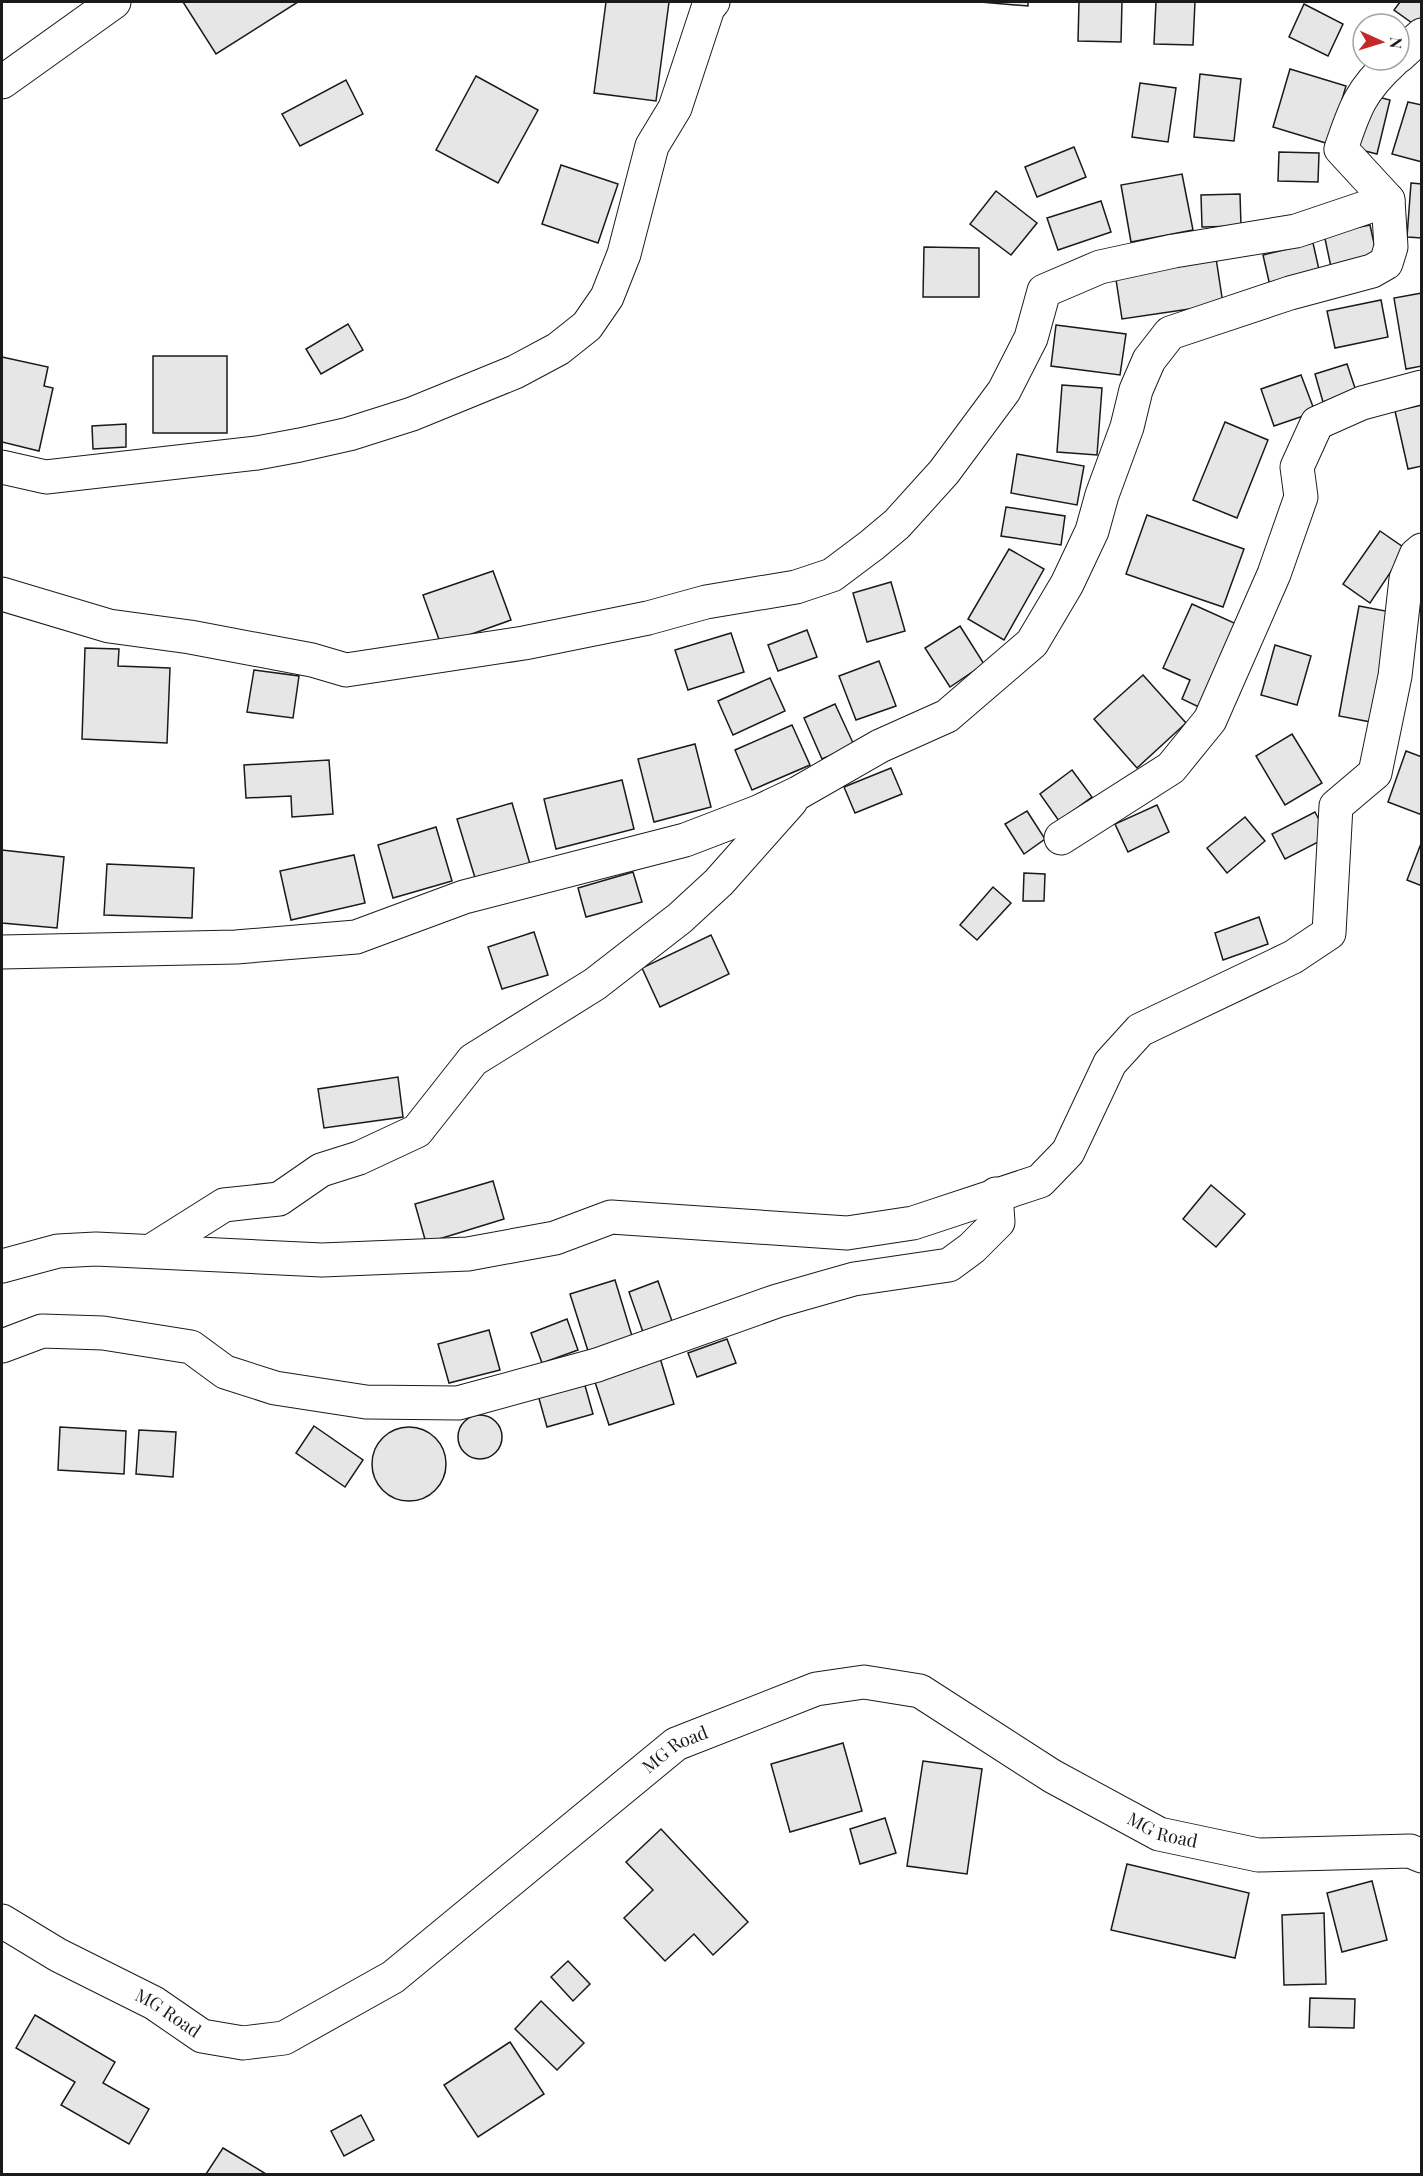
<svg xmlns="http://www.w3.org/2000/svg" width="1423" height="2176" font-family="'Playfair Display',serif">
  <rect width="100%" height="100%" fill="#fff"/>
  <g fill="#e6e6e6" stroke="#1a1a1a" stroke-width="1.5">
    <polygon points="183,2 298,2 216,54"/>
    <polygon points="606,2 669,2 656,101 594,93"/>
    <polygon points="980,2 1028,2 1028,6"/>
    <polygon points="1079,2 1122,2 1121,42 1078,41"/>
    <polygon points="1156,2 1195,2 1193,45 1154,44"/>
    <polygon points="1400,2 1422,2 1422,30 1394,10"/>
    <polygon points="1304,4 1343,24 1328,56 1289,37"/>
    <polygon points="1290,69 1346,86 1329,144 1273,127"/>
    <polygon points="1200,74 1241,79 1234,141 1194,137"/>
    <polygon points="476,76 538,110 498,183 436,150"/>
    <polygon points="346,80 363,114 300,146 282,114"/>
    <polygon points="1140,83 1176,88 1168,142 1132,137"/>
    <polygon points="1370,95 1390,100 1377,154 1357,149"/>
    <polygon points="1408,102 1422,105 1422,162 1392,154"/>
    <polygon points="1074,147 1086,177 1037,197 1025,167"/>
    <polygon points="1279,152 1319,153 1318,182 1278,181"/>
    <polygon points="561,165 618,184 598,243 542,224"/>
    <polygon points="1182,174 1193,230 1131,242 1121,185"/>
    <polygon points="1411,183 1422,184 1422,238 1407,237"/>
    <polygon points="996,191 1037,223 1011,255 970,224"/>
    <polygon points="1240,194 1241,226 1202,227 1201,195"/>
    <polygon points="1101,201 1111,232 1058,250 1047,218"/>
    <polygon points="1370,225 1377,257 1331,267 1324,234"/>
    <polygon points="1313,243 1320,274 1270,286 1263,255"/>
    <polygon points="924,247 979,248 979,297 923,297"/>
    <polygon points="1216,258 1223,304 1122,319 1115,273"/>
    <polygon points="1422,293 1422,366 1406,369 1394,298"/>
    <polygon points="1381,300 1388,337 1335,348 1327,311"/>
    <polygon points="348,324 363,350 321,374 306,349"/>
    <polygon points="1056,325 1126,334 1120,375 1051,366"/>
    <rect x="153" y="356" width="74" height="77"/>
    <polygon points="2,357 48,367 44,386 53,388 39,451 2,442"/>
    <polygon points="1347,364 1356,391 1323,402 1315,374"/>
    <polygon points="1301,375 1315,412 1274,426 1261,389"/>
    <polygon points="1062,385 1102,388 1097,455 1057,452"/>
    <polygon points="1422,405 1422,466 1408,469 1395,411"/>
    <polygon points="1225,422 1268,440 1237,518 1193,500"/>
    <polygon points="126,424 126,447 93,449 92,426"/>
    <polygon points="1017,454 1084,466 1077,505 1011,493"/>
    <polygon points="1006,507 1065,516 1061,545 1001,536"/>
    <polygon points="1147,515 1244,549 1223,607 1126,574"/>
    <polygon points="1380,531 1406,549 1370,603 1343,584"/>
    <polygon points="1009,549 1044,569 1004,640 968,619"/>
    <polygon points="493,571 511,620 441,645 423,595"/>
    <polygon points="891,582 905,631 867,642 853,593"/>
    <polygon points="1192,604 1241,626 1203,709 1182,699 1190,680 1163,668"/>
    <polygon points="1359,606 1391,612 1371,722 1339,716"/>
    <polygon points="960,626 984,664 950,687 925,648"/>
    <polygon points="807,630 817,657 778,671 768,645"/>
    <polygon points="731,633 744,672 688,690 675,650"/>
    <polygon points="1275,645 1311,656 1297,705 1261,695"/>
    <polygon points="85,648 119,649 118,666 170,668 167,743 82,739"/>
    <polygon points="879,661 896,706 856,720 839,676"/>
    <polygon points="254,670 299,676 293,718 247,712"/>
    <polygon points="1143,675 1186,723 1137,768 1094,719"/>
    <polygon points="770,678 785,711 733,735 718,701"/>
    <polygon points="835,704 854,745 822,759 804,718"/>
    <polygon points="792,725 810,765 752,790 735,750"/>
    <polygon points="1292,734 1322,783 1285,805 1256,756"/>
    <polygon points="695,744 711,807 654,822 638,759"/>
    <polygon points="1406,751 1422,757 1422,815 1388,802"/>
    <polygon points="329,760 333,814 292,817 291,796 246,798 244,765"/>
    <polygon points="891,768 902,794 855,813 844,787"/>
    <polygon points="1072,770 1092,797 1059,821 1040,794"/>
    <polygon points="622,780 634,829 556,849 544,799"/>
    <polygon points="512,803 530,864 476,881 457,819"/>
    <polygon points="1157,805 1169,832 1128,852 1115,824"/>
    <polygon points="1027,811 1045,839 1024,854 1005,824"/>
    <polygon points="1315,812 1328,837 1285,859 1272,834"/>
    <polygon points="1245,817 1265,841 1227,873 1207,848"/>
    <polygon points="436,827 452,881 393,898 378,845"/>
    <polygon points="1422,841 1422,886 1407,880"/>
    <polygon points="2,850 64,857 57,928 2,923"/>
    <polygon points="354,855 365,903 291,920 280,871"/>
    <polygon points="107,864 194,868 192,918 104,915"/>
    <polygon points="633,872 642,902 586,917 578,888"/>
    <polygon points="1024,873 1045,874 1044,901 1023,901"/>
    <polygon points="993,887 1011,903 977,940 960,925"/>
    <polygon points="1259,917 1268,944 1223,960 1215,933"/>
    <polygon points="534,932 548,975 502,989 488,947"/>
    <polygon points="711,935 729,974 660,1007 642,968"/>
    <polygon points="398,1077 403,1117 324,1128 318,1089"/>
    <polygon points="493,1181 504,1219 426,1243 415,1204"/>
    <polygon points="1211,1185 1245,1214 1216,1247 1183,1219"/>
    <polygon points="615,1280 632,1336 588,1351 570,1294"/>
    <polygon points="658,1281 673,1324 644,1335 629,1292"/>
    <polygon points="567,1319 578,1350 542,1363 531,1333"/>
    <polygon points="489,1330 500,1370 449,1383 438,1344"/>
    <polygon points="727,1339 736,1363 697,1377 688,1353"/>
    <polygon points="660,1358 674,1404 609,1425 594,1379"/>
    <polygon points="584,1382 593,1414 547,1427 538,1395"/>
    <circle cx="480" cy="1437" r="22"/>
    <polygon points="314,1426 363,1460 345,1487 296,1453"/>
    <polygon points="60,1427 126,1431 124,1474 58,1470"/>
    <circle cx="409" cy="1464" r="37"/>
    <polygon points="139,1430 176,1432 173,1477 136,1474"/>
    <polygon points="843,1743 862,1811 790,1832 771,1764"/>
    <polygon points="923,1761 982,1769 967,1874 907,1866"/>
    <polygon points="885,1818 896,1853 860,1864 850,1829"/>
    <polygon points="661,1829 748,1922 713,1955 694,1934 665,1961 624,1918 653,1890 626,1862"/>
    <polygon points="1127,1864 1249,1893 1235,1958 1111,1930"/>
    <polygon points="1372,1881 1387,1940 1342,1952 1327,1893"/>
    <polygon points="1324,1913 1326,1984 1284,1985 1282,1915"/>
    <polygon points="568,1961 590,1984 573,2001 551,1977"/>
    <polygon points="1310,1998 1355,1999 1354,2028 1309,2027"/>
    <polygon points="541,2001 584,2043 557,2070 515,2029"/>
    <polygon points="35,2015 115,2062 103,2083 149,2109 129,2144 61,2105 75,2082 16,2048"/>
    <polygon points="510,2042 544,2094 478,2137 444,2085"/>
    <polygon points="361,2115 374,2140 344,2156 331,2131"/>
    <polygon points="223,2148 266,2174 206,2174"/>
  </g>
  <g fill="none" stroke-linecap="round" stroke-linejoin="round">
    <defs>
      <g id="street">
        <polyline points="1399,56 1422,35"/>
        <polyline points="2,82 114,2"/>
        <polyline points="2,467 46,477 257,453 300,445 349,434 412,414 515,372 558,349 587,326 607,297 624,254 652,146 675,108 708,8 713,2"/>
        <polyline points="2,594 109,626 190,637 312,660 346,670 524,643 648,618 706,602 796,587 832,575 872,545 897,524 944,472 1004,391 1031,338 1044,291 1100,267 1174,251 1296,231 1388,200"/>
        <polyline points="1061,838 1171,768 1210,720 1274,574 1301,497 1297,467 1317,423 1362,403 1422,387"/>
        <path d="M2 952 236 947 356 937 464 897 685 840 758 812 798 793 880 746 947 716 1032 643 1067 584 1092 531 1102 495 1127 427 1136 390 1149 360 1170 333 1290 293 1372 271 1386 263 1391 247 1388 200 1341 149C1355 107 1361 90 1394 60"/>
        <polyline points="151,1251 224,1205 279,1199 321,1170 359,1158 417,1131 473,1060 595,984 680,918 719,882 791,801"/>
        <polyline points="2,1266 58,1251 96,1249 322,1260 468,1254 555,1238 611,1217 847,1233 913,1223 1040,1181 1068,1152 1110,1063 1140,1030 1293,957 1329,933 1336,806 1375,773 1395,676 1406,579 1416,555 1422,550"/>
        <polyline points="2,1346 42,1331 103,1333 191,1347 225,1372 275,1388 366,1402 458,1403 597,1365 777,1301 854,1279 949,1265 972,1248 998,1222 996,1194"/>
      </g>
      <g id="primary">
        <path id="s1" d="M2 1921 58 1955 154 2003 202 2036 243 2043 284 2038 393 1977 676 1744 816 1689 864 1682 920 1691 1052 1776 1159 1834 1258 1855 1410 1851 1422 1856"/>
      </g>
    </defs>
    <use href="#street" stroke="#1a1a1a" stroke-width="35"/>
    <use href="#primary" stroke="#1a1a1a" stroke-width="35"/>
    <use href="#street" stroke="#fff" stroke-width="33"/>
    <use href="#primary" stroke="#fff" stroke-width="33"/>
  </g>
  <g text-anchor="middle" stroke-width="4.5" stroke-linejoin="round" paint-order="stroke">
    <g font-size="18" fill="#1a1a1a" stroke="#fff">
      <text dy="6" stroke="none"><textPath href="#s1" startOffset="802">MG Road</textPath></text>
      <text dy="6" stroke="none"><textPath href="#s1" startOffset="1342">MG Road</textPath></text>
      <text dy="6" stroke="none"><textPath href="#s1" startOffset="190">MG Road</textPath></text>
    </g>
  </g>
  <rect width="1423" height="2176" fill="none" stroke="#1a1a1a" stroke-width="6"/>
  <g transform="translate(1381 42) rotate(94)"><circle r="28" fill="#ffffff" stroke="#a3a3a3" stroke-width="1.5"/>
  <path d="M0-4.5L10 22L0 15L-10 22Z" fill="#c62828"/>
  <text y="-9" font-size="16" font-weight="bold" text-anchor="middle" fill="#1a1a1a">N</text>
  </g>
</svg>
